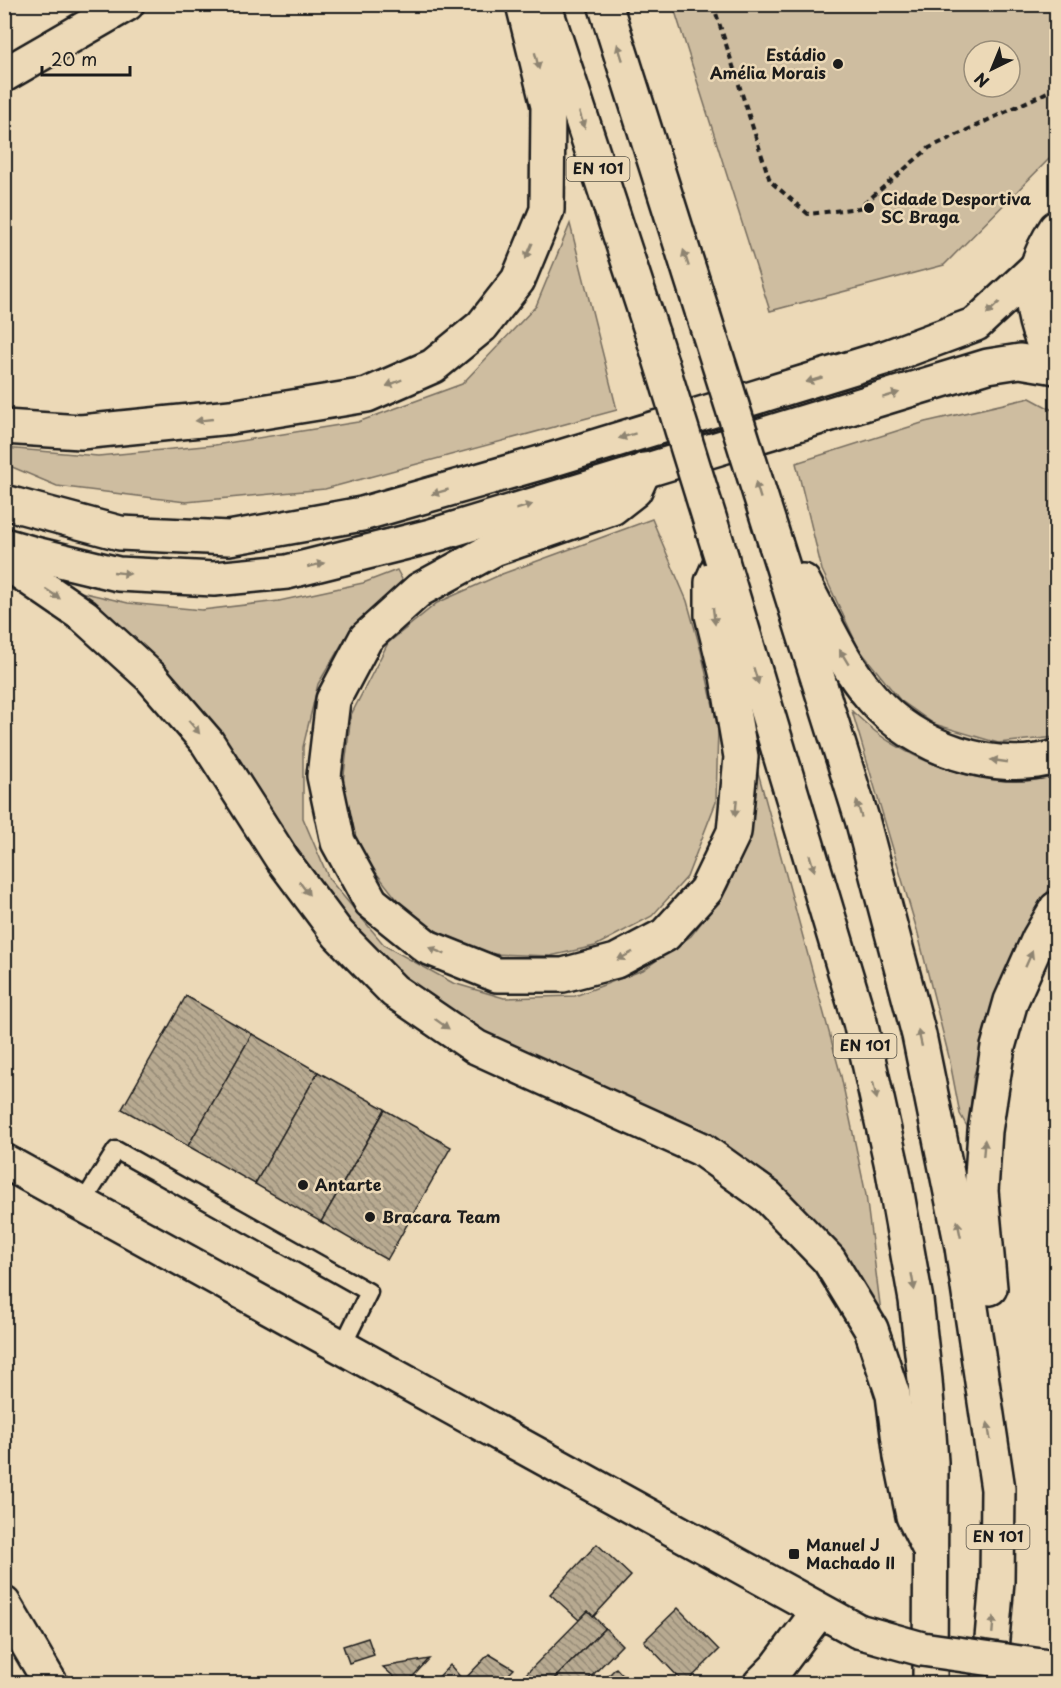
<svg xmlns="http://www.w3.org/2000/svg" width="1061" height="1688" font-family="'Playpen Sans',sans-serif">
  <defs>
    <pattern id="building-back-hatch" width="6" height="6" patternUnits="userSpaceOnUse" patternTransform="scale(1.5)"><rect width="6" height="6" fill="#b8aa91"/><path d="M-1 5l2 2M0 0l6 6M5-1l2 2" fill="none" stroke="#958a76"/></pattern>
  </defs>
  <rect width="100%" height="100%" fill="#ecd9b7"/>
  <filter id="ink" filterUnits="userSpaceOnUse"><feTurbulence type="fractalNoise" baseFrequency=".0167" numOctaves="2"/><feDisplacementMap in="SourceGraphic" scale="12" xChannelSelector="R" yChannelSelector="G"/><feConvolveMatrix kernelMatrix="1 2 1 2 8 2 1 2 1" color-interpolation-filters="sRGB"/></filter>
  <g filter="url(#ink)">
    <g fill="#cebda0" stroke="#756c5e" stroke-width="1.5" fill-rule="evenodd">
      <path d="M673 5H1056V152L944 265 770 311ZM974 51H1010V87H974Z"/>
      <polygon points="570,224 617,410 325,489 186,502 57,486 5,464 5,448 98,456 215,445 358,422 462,384 536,306"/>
      <polygon points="1030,398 1056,412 1056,737 998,743 934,724 900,700 859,649 822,570 796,463 925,422"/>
      <polygon points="652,519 687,601 701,651 718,728 716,802 687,877 652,916 595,946 550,956 491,954 443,935 406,911 356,847 342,792 351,715 388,643 437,603 502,574"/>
      <polygon points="397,570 404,583 346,637 318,684 303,747 303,818 329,879 385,946 453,983 504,998 575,996 643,970 691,936 727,889 748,842 756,765 841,1076 866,1195 881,1312 821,1231 414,990 346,929 72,590 128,603 202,610 279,601 363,583"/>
      <path d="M852 711C864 722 877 735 892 743 939 772 1002 791 1056 776V878L1034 914 1007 966 974 1075 968 1128 960 1114 949 1057 917 930Z"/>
    </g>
    <g fill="url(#building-back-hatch)" stroke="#1c1c1c" stroke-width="1.5">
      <polygon points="186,996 252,1034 188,1146 122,1109"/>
      <polygon points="252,1034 318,1072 255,1184 188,1146"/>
      <polygon points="318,1072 385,1109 321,1222 255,1184"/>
      <polygon points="385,1110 451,1147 387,1260 321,1222"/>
      <polygon points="597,1544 631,1576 593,1617 588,1611 579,1620 550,1594"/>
      <polygon points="678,1608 719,1650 685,1684 644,1641"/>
      <polygon points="588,1611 605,1628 549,1684 539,1684 525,1675"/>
      <polygon points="605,1628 622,1645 584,1684 549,1684"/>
      <polygon points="368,1638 374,1655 349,1663 343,1646"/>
      <polygon points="489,1654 514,1669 499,1684 460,1684"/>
      <polygon points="429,1659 406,1684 402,1684 383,1667"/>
      <polygon points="450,1665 463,1680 460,1684 432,1684"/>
      <polygon points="616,1668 631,1684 600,1684"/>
    </g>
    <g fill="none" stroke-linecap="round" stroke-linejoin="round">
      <defs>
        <polyline id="lane" points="82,1204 116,1150 369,1292 342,1347"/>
        <g id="street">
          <polyline points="4,75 127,4"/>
          <polyline points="4,1604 51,1684"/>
          <polyline points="760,1684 777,1667 819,1611"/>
        </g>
        <polyline id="secondary" points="4,1161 858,1631"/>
        <g id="primary">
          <path d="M1056 228C1024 276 1026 318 1056 367"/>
          <polyline points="4,502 120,533 229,538 362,514 554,459 887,357 976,324 1036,268"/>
          <polyline points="4,545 35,554 118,574 214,579 287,572 431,536 988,366 1020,361 1056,367"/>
        </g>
        <g id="highway">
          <polyline points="544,4 652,333"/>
          <polyline points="605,4 703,314"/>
          <polyline points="4,427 81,432 231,417 367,395 433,366 482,326 518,280 547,210 548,106 523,4"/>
          <polyline points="644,470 635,490 612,508 494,549 419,590 366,638 333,700 324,776 338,842 371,902 427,947 497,975 563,975 616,961 665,935 706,890 734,832 741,757 727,676 712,615 712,582 722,559"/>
          <polyline points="776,545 862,819 919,1035 962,1247 998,1489 997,1581 988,1684"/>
          <polyline points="4,561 84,616 151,677 207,742 282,859 338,934 394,991 476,1047 701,1149 768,1197 829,1260 871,1329 893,1395 901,1457 913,1516 929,1548"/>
          <polyline points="722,561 860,1022 893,1171 916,1300 925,1380 931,1462 930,1684"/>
          <path d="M803 581C824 620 843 665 873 699 915 748 994 775 1056 757"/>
          <polyline points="990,1288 981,1191 985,1131 998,1047 1011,1001 1039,938 1056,909"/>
        </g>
      </defs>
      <use href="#lane" stroke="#1c1c1c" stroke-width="21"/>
      <use href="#street" stroke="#1c1c1c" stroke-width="38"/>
      <use href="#secondary" stroke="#1c1c1c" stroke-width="38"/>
      <use href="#primary" stroke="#1c1c1c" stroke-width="38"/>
      <use href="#highway" stroke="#1c1c1c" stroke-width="38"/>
      <polyline stroke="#1c1c1c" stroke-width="4" stroke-dasharray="6 4.5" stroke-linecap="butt" points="713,4 770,181 808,214 859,208 929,148 1056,88"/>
      <use href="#lane" stroke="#ecd9b7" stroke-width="16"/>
      <use href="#street" stroke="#ecd9b7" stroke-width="33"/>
      <use href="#secondary" stroke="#ecd9b7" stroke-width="33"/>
      <use href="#primary" stroke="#ecd9b7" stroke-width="33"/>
      <use href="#highway" stroke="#ecd9b7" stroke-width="33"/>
      <defs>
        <polyline id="secondary-bridge" points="858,1631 922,1649 1056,1668"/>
        <g id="highway-bridge">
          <polyline points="703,314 776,545"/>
          <polyline points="652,333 722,559"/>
        </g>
      </defs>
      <use href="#secondary-bridge" stroke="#1c1c1c" stroke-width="38" stroke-linecap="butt"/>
      <use href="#highway-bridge" stroke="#1c1c1c" stroke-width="38" stroke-linecap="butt"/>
      <use href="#secondary-bridge" stroke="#ecd9b7" stroke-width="33"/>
      <use href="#highway-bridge" stroke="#ecd9b7" stroke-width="33"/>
    </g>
    <defs><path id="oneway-solid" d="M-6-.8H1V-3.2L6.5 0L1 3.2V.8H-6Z" transform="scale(1.5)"/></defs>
    <g fill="#8e8471">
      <use href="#oneway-solid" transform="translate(620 52) rotate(-108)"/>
      <use href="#oneway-solid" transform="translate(537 61) rotate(76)"/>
      <use href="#oneway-solid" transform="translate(582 120) rotate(72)"/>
      <use href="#oneway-solid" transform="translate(529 251) rotate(113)"/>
      <use href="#oneway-solid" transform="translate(686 258) rotate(-108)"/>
      <use href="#oneway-solid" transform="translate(993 308) rotate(137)"/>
      <use href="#oneway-solid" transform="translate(814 380) rotate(163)"/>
      <use href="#oneway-solid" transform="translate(394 383) rotate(157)"/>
      <use href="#oneway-solid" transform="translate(891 395) rotate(-17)"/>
      <use href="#oneway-solid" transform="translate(204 420) rotate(174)"/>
      <use href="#oneway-solid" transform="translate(627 436) rotate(163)"/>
      <use href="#oneway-solid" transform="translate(758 490) rotate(-107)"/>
      <use href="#oneway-solid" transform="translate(440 492) rotate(164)"/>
      <use href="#oneway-solid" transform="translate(524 507) rotate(-17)"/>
      <use href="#oneway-solid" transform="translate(316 565) rotate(-14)"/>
      <use href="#oneway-solid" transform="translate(122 573) rotate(6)"/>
      <use href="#oneway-solid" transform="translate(53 594) rotate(34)"/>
      <use href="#oneway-solid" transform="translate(714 616) rotate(83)"/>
      <use href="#oneway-solid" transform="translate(844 657) rotate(-121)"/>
      <use href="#oneway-solid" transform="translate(756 676) rotate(73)"/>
      <use href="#oneway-solid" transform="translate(194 727) rotate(50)"/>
      <use href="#oneway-solid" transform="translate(999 761) rotate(-172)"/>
      <use href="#oneway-solid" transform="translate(736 808) rotate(95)"/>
      <use href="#oneway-solid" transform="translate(859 809) rotate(-107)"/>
      <use href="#oneway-solid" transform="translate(812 863) rotate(73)"/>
      <use href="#oneway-solid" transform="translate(304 888) rotate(53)"/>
      <use href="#oneway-solid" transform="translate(437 951) rotate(-158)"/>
      <use href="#oneway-solid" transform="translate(625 956) rotate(152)"/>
      <use href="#oneway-solid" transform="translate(1029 959) rotate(-66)"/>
      <use href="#oneway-solid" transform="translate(442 1024) rotate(35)"/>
      <use href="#oneway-solid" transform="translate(920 1038) rotate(-103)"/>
      <use href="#oneway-solid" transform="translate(875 1091) rotate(77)"/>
      <use href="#oneway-solid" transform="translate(984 1148) rotate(-85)"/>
      <use href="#oneway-solid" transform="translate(959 1229) rotate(-102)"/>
      <use href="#oneway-solid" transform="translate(913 1282) rotate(80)"/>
      <use href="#oneway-solid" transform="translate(989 1431) rotate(-99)"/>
      <use href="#oneway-solid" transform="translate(993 1625) rotate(-85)"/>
    </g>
  </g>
  <g fill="#1c1c1c" stroke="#ecd9b7" stroke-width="2">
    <circle cx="838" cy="64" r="6"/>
    <circle cx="869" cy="208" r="6"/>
    <circle cx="303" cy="1185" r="6"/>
    <circle cx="370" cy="1217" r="6"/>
    <rect x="788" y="1548" width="12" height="12" rx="3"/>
  </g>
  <g text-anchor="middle" stroke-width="5" stroke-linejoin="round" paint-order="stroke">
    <g fill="#ecd9b7" stroke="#5a554a" stroke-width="1.5">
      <rect x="566.5" y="157" width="63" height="24" rx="4.5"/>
      <rect x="833.5" y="1034" width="63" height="24" rx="4.5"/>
      <rect x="966.5" y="1525" width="63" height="24" rx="4.5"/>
    </g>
    <g font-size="15" font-weight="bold" fill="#1c1c1c">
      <text x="598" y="174">EN 101</text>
      <text x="865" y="1051">EN 101</text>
      <text x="998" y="1542">EN 101</text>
    </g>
    <g font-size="16" font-weight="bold" fill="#1c1c1c" stroke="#ecd9b7" text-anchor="start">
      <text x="826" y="61" text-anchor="end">Estádio<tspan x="826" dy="18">Amélia Morais</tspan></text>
      <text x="881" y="205">Cidade Desportiva<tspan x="881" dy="18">SC Braga</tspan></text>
      <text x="315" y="1191">Antarte</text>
      <text x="382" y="1223">Bracara Team</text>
      <text x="806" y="1551">Manuel J<tspan x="806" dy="18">Machado II</tspan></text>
    </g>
  </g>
  <rect width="1061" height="1688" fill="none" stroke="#ecd9b7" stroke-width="24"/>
  <rect x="12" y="12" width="1037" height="1664" fill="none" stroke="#1c1c1c" stroke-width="2" filter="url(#ink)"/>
  <g transform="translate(992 69) rotate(223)"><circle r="28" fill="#ecd9b7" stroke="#998d79" stroke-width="1.5"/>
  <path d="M0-4.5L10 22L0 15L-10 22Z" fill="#1c1c1c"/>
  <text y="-9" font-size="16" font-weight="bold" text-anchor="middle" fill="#1c1c1c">N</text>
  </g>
  <path d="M42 66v9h88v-9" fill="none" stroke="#1c1c1c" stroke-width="3"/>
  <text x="51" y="66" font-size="18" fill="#1c1c1c" stroke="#ecd9b7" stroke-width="4.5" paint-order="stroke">20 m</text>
</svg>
